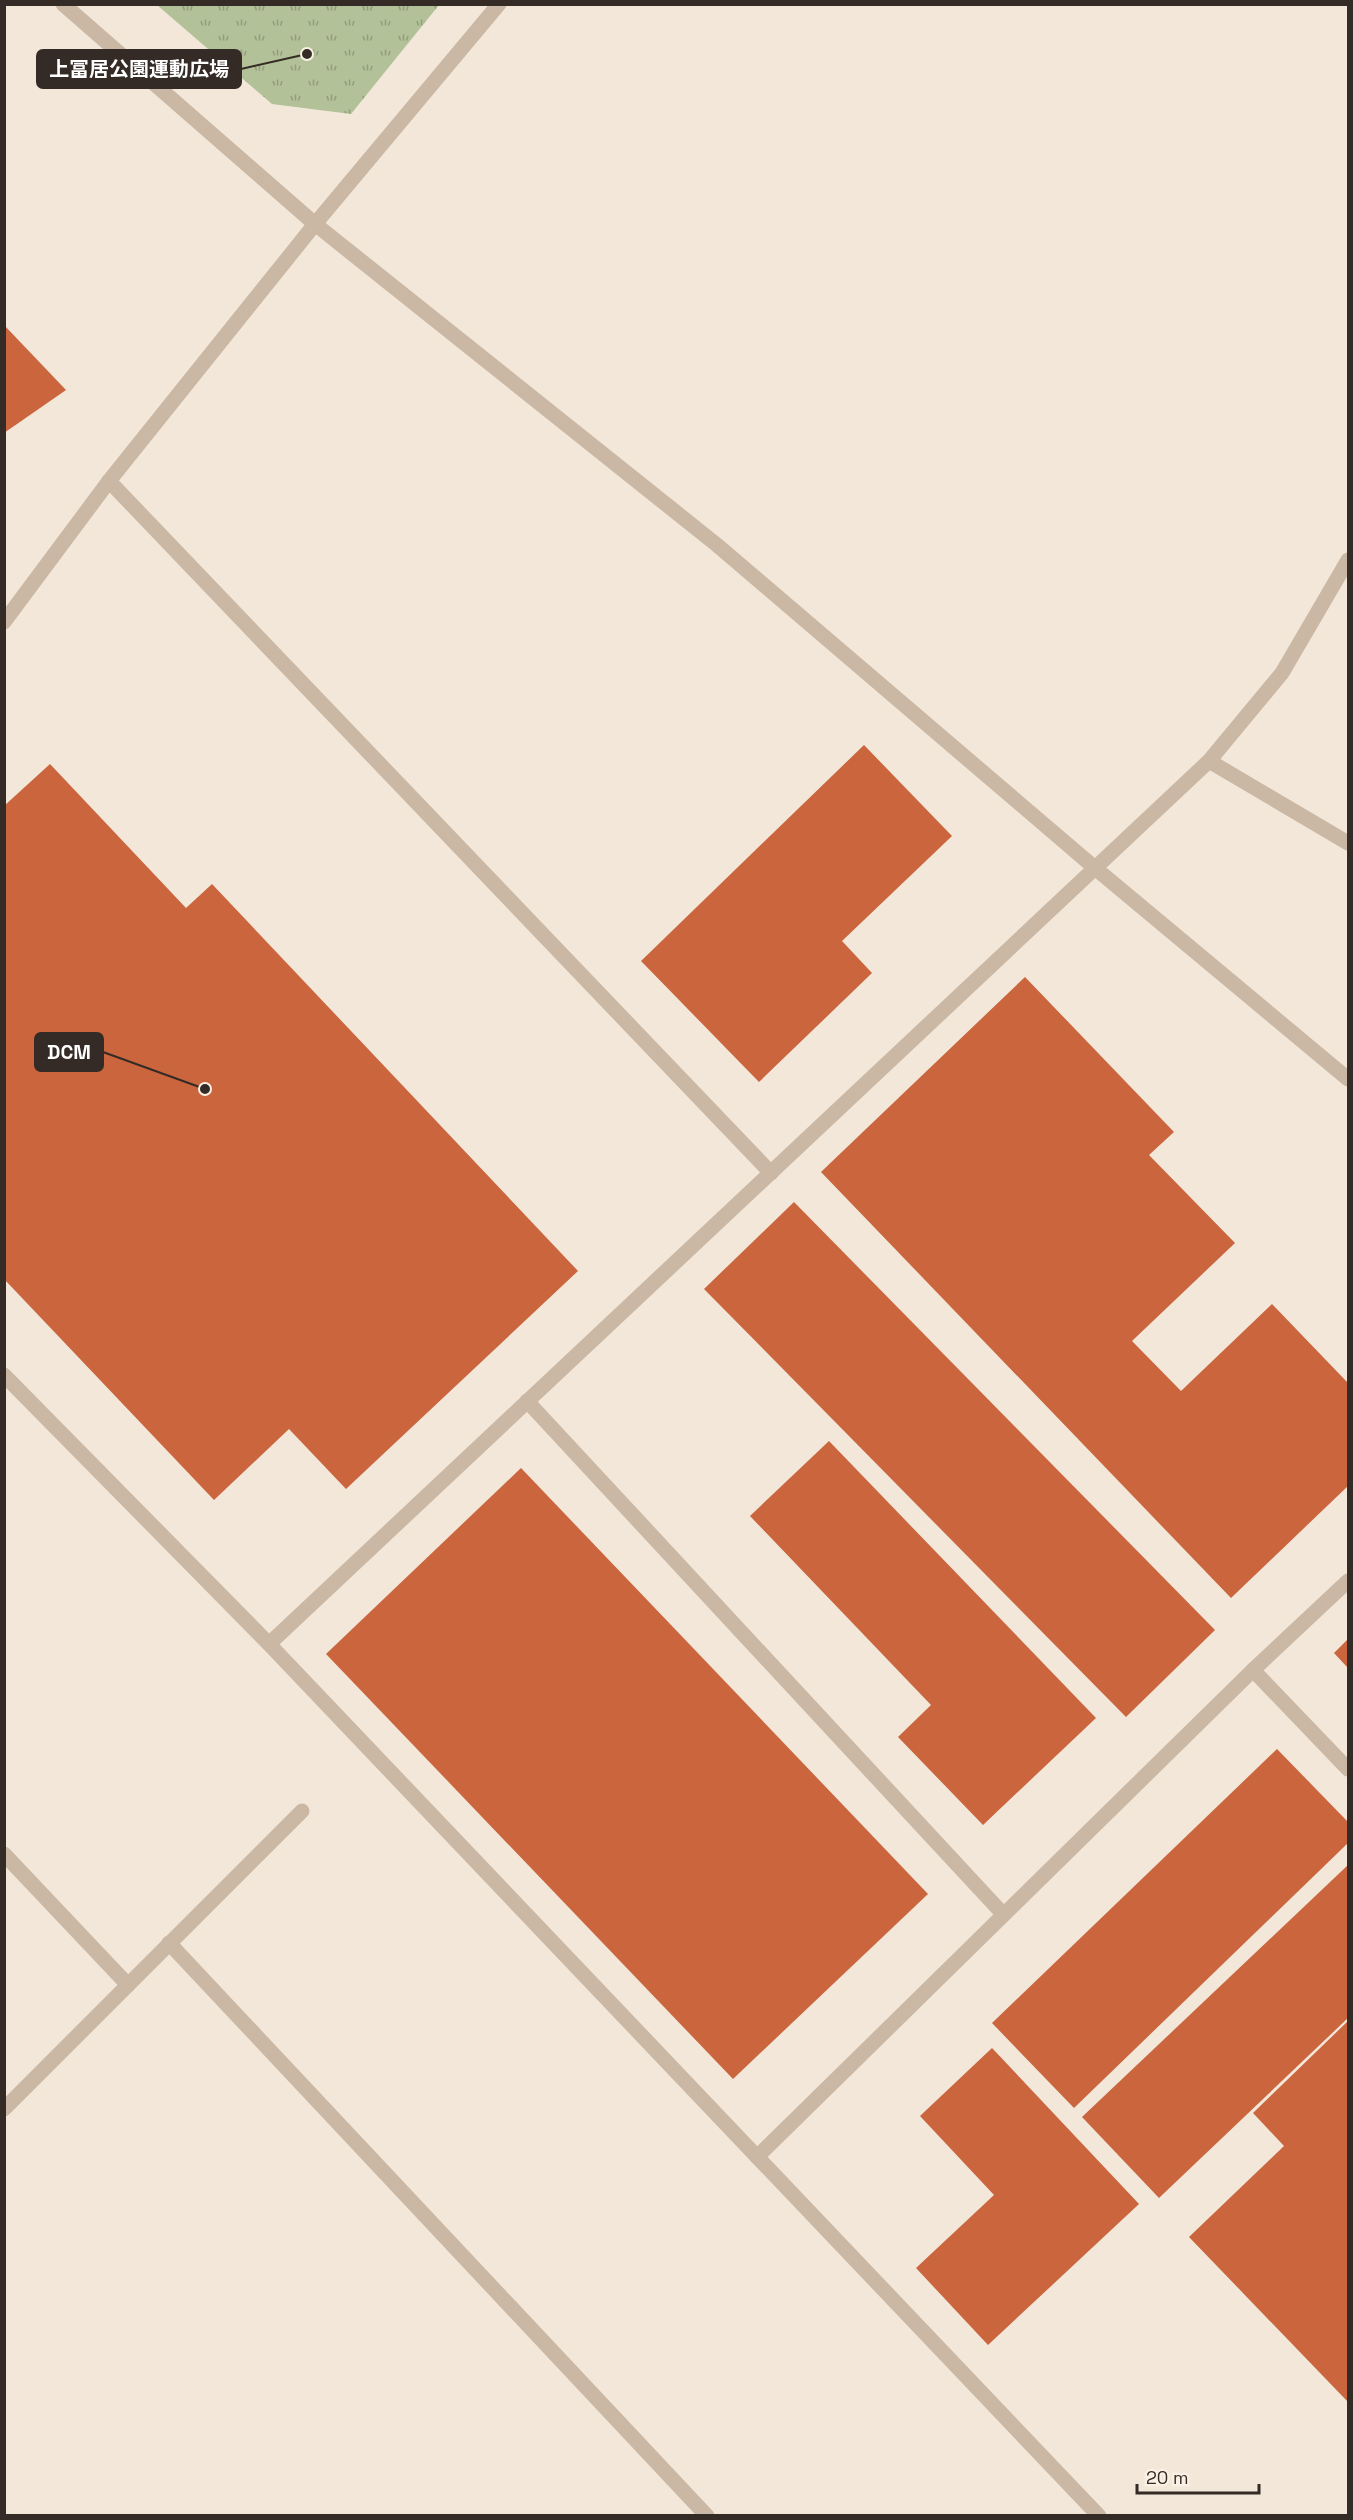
<svg xmlns="http://www.w3.org/2000/svg" width="1353" height="2520" font-family="'Space Grotesk','Noto Sans JP',sans-serif">
  <defs>
    <pattern id="grass-tufts" width="24" height="20" patternUnits="userSpaceOnUse" patternTransform="scale(1.5)"><rect width="24" height="20" fill="#b2c198"/><path d="M3 7l-1-3M5 7V3M7 7l1-3M15 17l-1-3M17 17v-4M19 17l1-3" fill="none" stroke="#929d7c"/></pattern>
  </defs>
  <rect width="100%" height="100%" fill="#f2e7d8"/>
  <polygon fill="url(#grass-tufts)" points="157,5 439,5 351,114 272,104"/>
  <g fill="#ca653e">
    <polygon points="4,325 66,390 4,433"/>
    <polygon points="864,745 952,836 842,941 872,973 759,1082 641,961"/>
    <polygon points="50,764 186,908 212,884 578,1271 346,1489 289,1429 214,1500 4,1279 4,806"/>
    <polygon points="1025,977 1174,1132 1149,1155 1235,1243 1132,1341 1181,1391 1272,1304 1348,1383 1348,1486 1231,1598 821,1172"/>
    <polygon points="794,1202 1215,1630 1126,1717 704,1289"/>
    <polygon points="829,1441 1096,1718 983,1825 898,1737 931,1705 750,1516"/>
    <polygon points="521,1468 928,1894 733,2079 326,1654"/>
    <polygon points="1348,1639 1348,1668 1334,1653"/>
    <polygon points="1277,1749 1348,1822 1348,1843 1074,2108 992,2023"/>
    <polygon points="1348,1865 1348,2018 1159,2198 1082,2117"/>
    <polygon points="1348,2021 1348,2402 1189,2237 1284,2146 1253,2113"/>
    <polygon points="992,2048 1139,2204 988,2345 916,2268 994,2195 920,2116"/>
  </g>
  <g fill="none" stroke-linecap="round" stroke-linejoin="round">
    <g stroke="#cab7a4" stroke-width="15">
      <polyline points="315,224 499,4"/>
      <polyline points="109,481 771,1173"/>
      <polyline points="1209,761 1348,843"/>
      <polyline points="4,1375 269,1644 1099,2516"/>
      <polyline points="527,1401 1003,1914"/>
      <polyline points="269,1644 1209,761 1282,673 1348,560"/>
      <polyline points="1253,1670 1348,1769"/>
      <polyline points="4,1854 128,1985"/>
      <polyline points="169,1943 707,2516"/>
      <polyline points="4,2109 302,1811"/>
      <polyline points="757,2157 1253,1670 1348,1581"/>
    </g>
    <g stroke="#cab7a4" stroke-width="15">
      <polyline points="63,4 315,224 717,545 1095,868 1348,1079"/>
      <polyline points="4,622 109,481 315,224"/>
    </g>
  </g>
  <path fill="none" stroke="#352b26" stroke-width="2" d="M307 54L241 69M205 1089L103 1052"/>
  <g fill="#352b26" stroke="#faf1e4" stroke-width="2">
    <circle cx="307" cy="54" r="6"/>
    <circle cx="205" cy="1089" r="6"/>
  </g>
  <g fill="#352b26" stroke="#352b26" stroke-width="2">
    <rect x="37" y="50" width="204" height="38" rx="6"/>
    <rect x="35" y="1033" width="68" height="38" rx="6"/>
  </g>
  <g font-size="20" text-anchor="middle" font-weight="bold" fill="#fff">
    <text x="139" y="76">上冨居公園運動広場</text>
    <text x="69" y="1059">DCM</text>
  </g>
  <rect width="1353" height="2520" fill="none" stroke="#352b26" stroke-width="12"/>
  <path d="M1137 2484v9h122v-9" fill="none" stroke="#352b26" stroke-width="3"/>
  <text x="1146" y="2484" font-size="18" fill="#352b26" stroke="#faf1e4" stroke-width="4.5" paint-order="stroke">20 m</text>
</svg>
